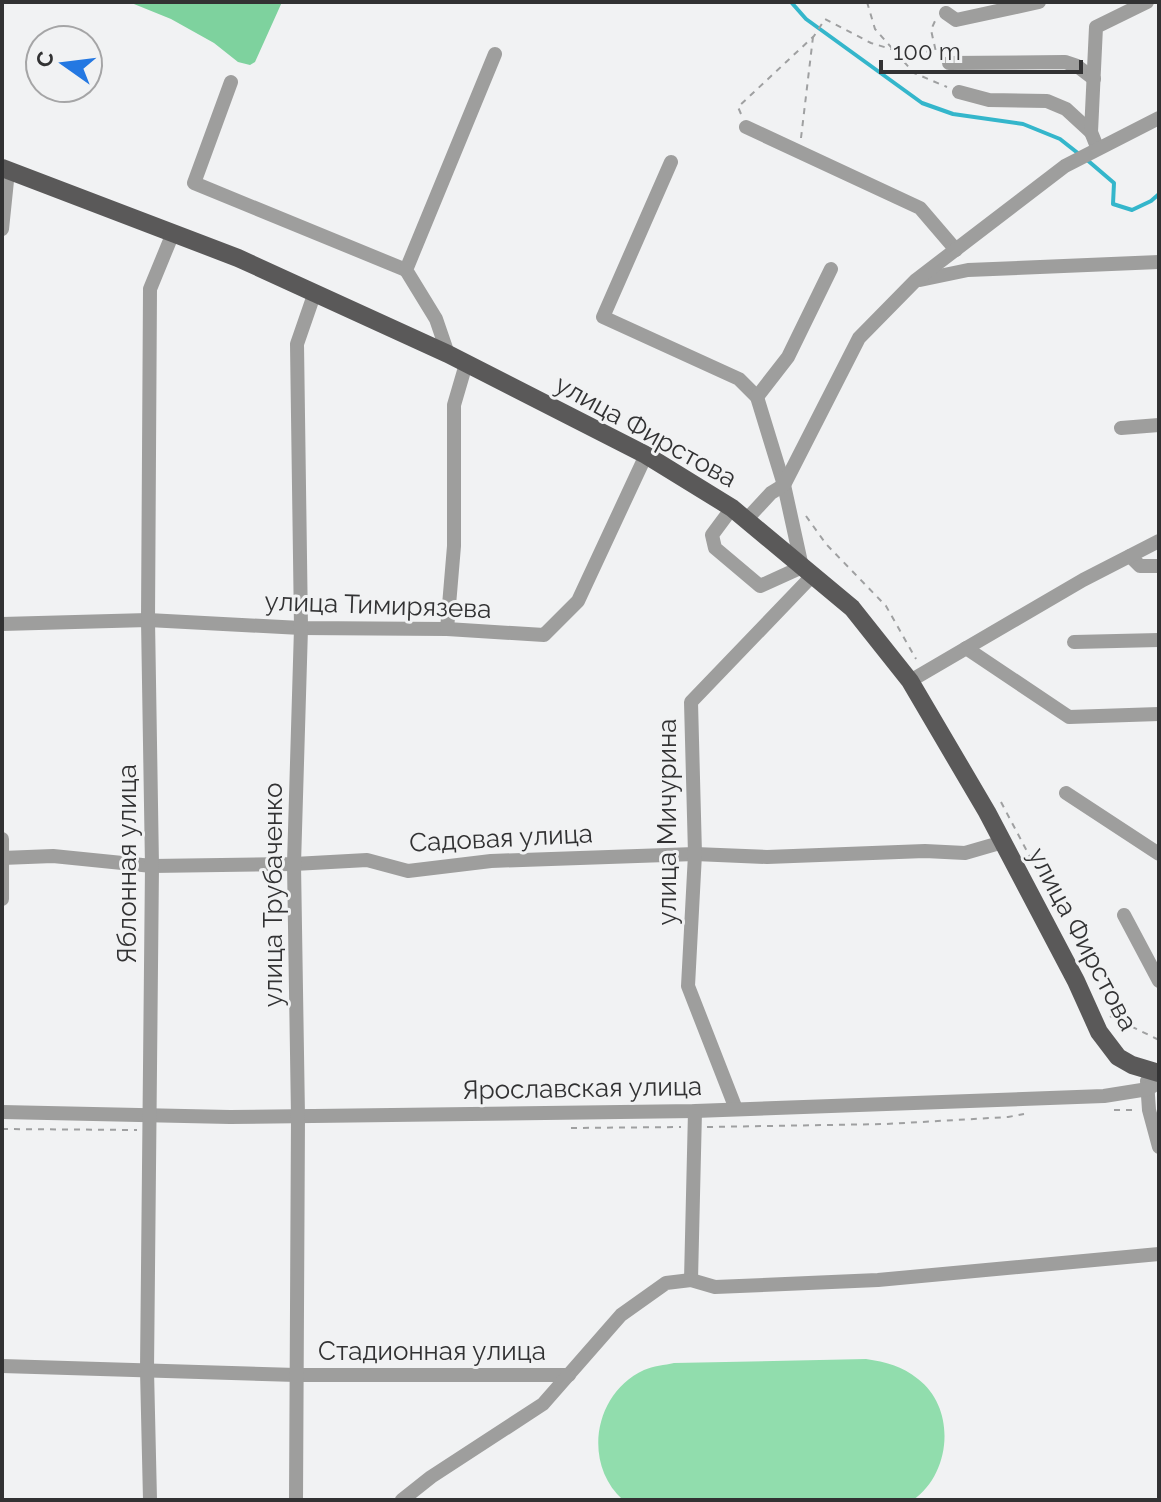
<svg xmlns="http://www.w3.org/2000/svg" width="1161" height="1502" font-family="Raleway,sans-serif">
  <rect width="100%" height="100%" fill="#f1f2f3"/>
  <path fill="#91ddad" d="M866 1359C886 1362 902 1366 918 1379 957 1409 951 1474 913 1500H623C582 1463 594 1393 644 1370 653 1366 665 1365 674 1363Z"/>
  <polygon fill="#7ed29e" points="129,2 282,2 255,62 250,65 238,62 214,43 171,19"/>
  <g fill="none" stroke-linecap="round" stroke-linejoin="round">
    <g stroke="#34b6cb" stroke-width="4">
      <polyline points="791,2 806,19 922,103 953,114 1023,124 1060,139 1079,154"/>
      <polyline points="1086,159 1114,183 1113,204 1132,210 1151,201 1159,194"/>
    </g>
    <g stroke="#9fa0a1" stroke-width="2" stroke-dasharray="6 6" stroke-linecap="butt">
      <polyline points="867,2 875,29 914,73 947,87"/>
      <polyline points="741,114 738,107 814,36 825,19 871,43 894,50 936,52 931,30 935,21"/>
      <polyline points="801,138 813,37"/>
      <polyline points="806,516 826,544 886,606 916,659"/>
      <polyline points="1001,802 1039,874"/>
      <polyline points="1110,1016 1159,1040"/>
      <polyline points="1114,1110 1136,1110"/>
      <polyline points="707,1127 886,1124 1008,1117 1024,1114"/>
      <polyline points="571,1128 681,1127"/>
      <polyline points="2,1129 137,1130"/>
    </g>
    <g stroke="#9e9e9d" stroke-width="14">
      <polyline points="946,13 956,20 1039,2"/>
      <polyline points="949,63 1065,62 1077,66 1094,79"/>
      <polyline points="231,82 194,183 406,270"/>
      <polyline points="959,92 989,100 1047,101 1066,109 1091,132"/>
      <polyline points="746,127 920,208 956,250"/>
      <polyline points="1097,147 1091,132 1096,27 1147,2"/>
      <polyline points="671,162 603,317 739,379 757,397 784,485 802,567 760,586 715,548 712,535 732,508"/>
      <polyline points="2,229 8,171"/>
      <polyline points="920,280 968,270 1159,262"/>
      <polyline points="448,354 436,319 406,270 495,54"/>
      <polyline points="757,397 788,357 831,269"/>
      <polyline points="1121,428 1159,425"/>
      <polyline points="746,520 771,493 784,485 859,338 916,280 1065,166 1159,118"/>
      <polyline points="1130,556 1140,566 1159,566"/>
      <polyline points="2,624 148,620 301,628 447,629 544,635 578,601 646,455"/>
      <polyline points="447,629 454,546 454,405 466,364"/>
      <polyline points="1074,642 1159,640"/>
      <polyline points="966,648 1069,717 1159,714"/>
      <polyline points="910,681 1083,580 1159,541"/>
      <polyline points="1066,793 1159,854"/>
      <polyline points="2,839 2,899"/>
      <polyline points="2,858 53,856 152,866 294,864 367,860 408,871 491,861 695,854 767,857 925,851 965,853 1003,842"/>
      <polyline points="1124,915 1159,981"/>
      <polyline points="1147,1081 1149,1110 1159,1147"/>
      <polyline points="736,1109 688,986 695,854 691,702 812,576"/>
      <polyline points="2,1112 230,1117 695,1111 1104,1096 1148,1089 1159,1082"/>
      <polyline points="691,1280 695,1111"/>
      <polyline points="2,1366 296,1375 569,1375"/>
      <polyline points="150,1500 147,1370 152,866 148,620 150,289 173,233"/>
      <polyline points="296,1500 298,1116 294,864 301,628 297,344 315,292"/>
      <polyline points="402,1500 431,1477 543,1404 621,1315 666,1283 691,1280 715,1287 878,1280 1159,1254"/>
    </g>
    <polyline stroke="#5a5959" stroke-width="18" points="2,168 238,258 448,354 646,455 732,508 852,608 910,681 987,812 1076,981 1099,1032 1118,1057 1132,1065 1159,1073"/>
  </g>
  <g text-anchor="middle" stroke-width="6" stroke-linejoin="round" paint-order="stroke">
    <g font-size="26" fill="#323233" stroke="#f1f2f3">
      <text transform="translate(646 431) rotate(29)" y="9">улица Фирстова</text>
      <text transform="translate(378 605) rotate(2)" y="9">улица Тимирязева</text>
      <text transform="translate(667 822) rotate(-90)" y="9">улица Мичурина</text>
      <text transform="translate(501 838) rotate(-3)" y="9">Садовая улица</text>
      <text transform="translate(127 864) rotate(-90)" y="9">Яблонная улица</text>
      <text transform="translate(273 895) rotate(-90)" y="9">улица Трубаченко</text>
      <text transform="translate(1083 939) rotate(62)" y="9">улица Фирстова</text>
      <text transform="translate(582 1088) rotate(-1)" y="9">Ярославская улица</text>
      <text x="432" y="1360">Стадионная улица</text>
    </g>
  </g>
  <rect width="1161" height="1502" fill="none" stroke="#323233" stroke-width="8"/>
  <g transform="translate(64 64) rotate(284)"><circle r="38" fill="#f1f2f3" stroke="#a5a5a6" stroke-width="2"/>
  <path d="M0-6L14 30L0 20L-14 30Z" fill="#2478e2"/>
  <text y="-12" font-size="22" font-weight="bold" text-anchor="middle" fill="#323233">С</text>
  </g>
  <path d="M881 60v12h200v-12" fill="none" stroke="#323233" stroke-width="4"/>
  <text x="893" y="60" font-size="24" fill="#323233" stroke="#f1f2f3" stroke-width="6" paint-order="stroke">100 m</text>
</svg>
